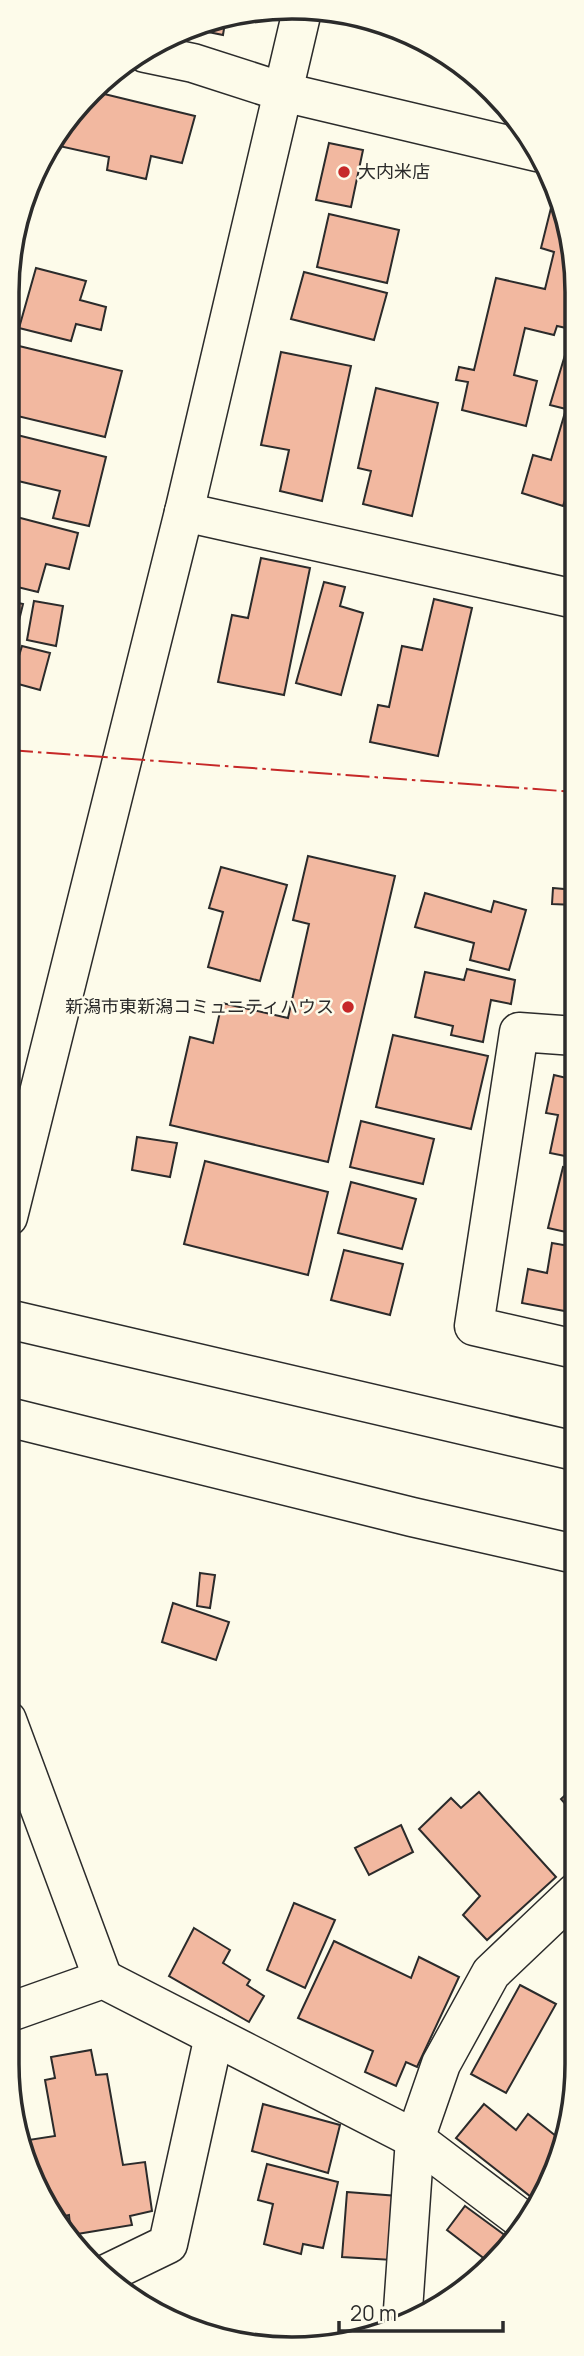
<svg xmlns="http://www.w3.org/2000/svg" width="584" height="2356" font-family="Manrope,'Noto Sans JP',sans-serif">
  <rect width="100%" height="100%" fill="#fdfbea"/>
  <g fill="#f2b8a0" stroke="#2b2b2b" stroke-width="2">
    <polygon points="226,16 223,35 194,29 219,17"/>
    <polygon points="96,92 195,116 182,163 151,156 146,179 107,170 109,157 50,144"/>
    <polygon points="329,143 363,150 351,207 316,200"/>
    <polygon points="551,208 561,210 575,255 575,330 557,326 554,335 525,328 514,375 537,381 526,426 462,410 468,382 456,380 459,367 474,370 496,278 545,289 554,252 541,248"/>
    <polygon points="329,214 399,230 387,283 317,267"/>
    <polygon points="36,268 86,281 80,300 106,307 101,330 76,324 71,341 19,328"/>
    <polygon points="304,272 387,293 374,340 291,319"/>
    <polygon points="19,346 122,371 105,437 9,414 9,357 15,358"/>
    <polygon points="281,352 351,366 322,501 280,491 289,450 261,445"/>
    <polygon points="565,355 575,358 575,486 570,485 563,506 522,493 533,455 551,460 566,409 550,405"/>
    <polygon points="376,388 438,403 412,516 363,504 371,471 358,468"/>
    <polygon points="9,433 106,457 89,526 53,518 60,491 18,481 13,503 9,503"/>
    <polygon points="9,515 78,533 69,569 46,564 38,592 9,585"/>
    <polygon points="261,558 310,568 284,695 218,682 232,615 248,618"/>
    <polygon points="324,582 345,587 340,606 363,613 341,695 296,683"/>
    <polygon points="434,599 472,608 438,756 370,742 378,705 389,707 402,646 422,650"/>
    <polygon points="9,601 23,604 9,662"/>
    <polygon points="34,601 63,606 56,646 27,640"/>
    <polygon points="22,646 50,653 40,690 11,682"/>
    <polygon points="308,856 395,876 328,1162 170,1125 190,1037 213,1043 222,1003 288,1018 309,924 293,920"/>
    <polygon points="221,867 287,885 260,981 208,967 223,912 209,908"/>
    <polygon points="553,888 575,890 575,905 552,904"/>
    <polygon points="425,893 491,912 494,901 526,910 509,970 470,960 474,943 415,927"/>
    <polygon points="467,969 515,980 511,1004 491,1000 483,1042 451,1035 453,1026 415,1017 425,972 464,980"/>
    <polygon points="393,1035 488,1056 471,1129 376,1107"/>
    <polygon points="554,1075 575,1080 575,1158 550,1153 558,1115 546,1113"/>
    <polygon points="361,1121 434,1139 423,1184 350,1167"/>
    <polygon points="137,1137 177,1143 170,1177 132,1170"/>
    <polygon points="205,1161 328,1192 308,1275 184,1244"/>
    <polygon points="563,1167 575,1170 575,1234 548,1228"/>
    <polygon points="351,1182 416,1199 402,1249 338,1233"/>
    <polygon points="552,1243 575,1247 575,1313 522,1303 528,1269 547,1273"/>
    <polygon points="344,1250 403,1264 390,1315 331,1300"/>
    <polygon points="200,1573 215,1575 210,1608 197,1606"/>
    <polygon points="173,1603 229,1622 216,1660 162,1642"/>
    <polygon points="575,1786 575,1815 561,1799"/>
    <polygon points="479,1792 556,1877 487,1940 463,1915 480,1896 419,1829 451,1798 461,1808"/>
    <polygon points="401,1825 413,1852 369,1875 355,1848"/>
    <polygon points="294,1903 335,1920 305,1988 267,1970"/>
    <polygon points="194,1928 230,1950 223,1963 250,1980 247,1985 264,1996 249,2022 169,1976"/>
    <polygon points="334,1941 411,1978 419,1957 459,1977 417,2067 406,2062 396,2086 365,2072 373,2051 298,2018"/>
    <polygon points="520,1985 556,2004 506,2093 471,2074"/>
    <polygon points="91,2050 96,2075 107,2074 123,2165 145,2162 152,2211 130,2216 132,2225 71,2235 69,2215 57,2218 41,2192 38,2179 33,2179 29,2173 22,2141 55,2136 45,2080 55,2078 51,2057"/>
    <polygon points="263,2104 340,2125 328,2173 252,2151"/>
    <polygon points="484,2104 516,2130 528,2114 561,2140 540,2204 456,2138"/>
    <polygon points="267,2164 338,2182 323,2248 303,2244 301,2254 264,2244 273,2204 258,2200"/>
    <polygon points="347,2192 398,2196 393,2260 342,2257"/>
    <polygon points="465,2206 510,2239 490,2263 447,2230"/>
  </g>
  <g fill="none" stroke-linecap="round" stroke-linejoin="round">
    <defs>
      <g id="minor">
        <polyline points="145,53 193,63 283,92 537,152"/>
        <polyline points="184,512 575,599"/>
        <polyline points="8,1217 184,512 302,11"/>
        <polyline points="8,1319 575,1451"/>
        <polyline points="575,1349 474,1326 519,1032 575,1036"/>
        <polyline points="8,1417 412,1517 575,1554"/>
        <polyline points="7,1720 103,1979"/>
        <polyline points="7,2013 103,1979 415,2139 525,2222"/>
        <polyline points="106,2274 168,2244 214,2036"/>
        <polyline points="402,2324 415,2139 441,2064 491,1973 575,1893"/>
      </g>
    </defs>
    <use href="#minor" stroke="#2b2b2b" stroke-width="41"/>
    <use href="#minor" stroke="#fdfbea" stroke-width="38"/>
    <polyline stroke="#c62828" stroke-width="2" stroke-dasharray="24 5 3.5 5" stroke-linecap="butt" points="9,750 575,792"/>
  </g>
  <g fill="#c62828" stroke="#fdfbea" stroke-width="2.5">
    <circle cx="344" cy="172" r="7"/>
    <circle cx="348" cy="1007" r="7"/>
  </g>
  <g text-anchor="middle" stroke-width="5" stroke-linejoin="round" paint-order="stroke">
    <g font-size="18" fill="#2b2b2b" stroke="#fdfbea" text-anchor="start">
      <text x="358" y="178">大内米店</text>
      <text x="334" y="1013" text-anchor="end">新潟市東新潟コミュニティハウス</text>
    </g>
  </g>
  <path d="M0 0H584V2356H0ZM292 19H292A273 273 0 0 1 565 292V2064A273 273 0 0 1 292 2337H292A273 273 0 0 1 19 2064V292A273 273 0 0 1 292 19Z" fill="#fdfbea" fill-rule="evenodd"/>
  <path fill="none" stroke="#2b2b2b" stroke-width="3.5" d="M292 19H292A273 273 0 0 1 565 292V2064A273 273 0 0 1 292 2337H292A273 273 0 0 1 19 2064V292A273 273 0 0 1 292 19Z"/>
  <path d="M339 2321v10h164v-10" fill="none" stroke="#2b2b2b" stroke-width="3.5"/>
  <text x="350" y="2321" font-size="21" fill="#2b2b2b" stroke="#fdfbea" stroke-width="5" paint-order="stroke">20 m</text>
</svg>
